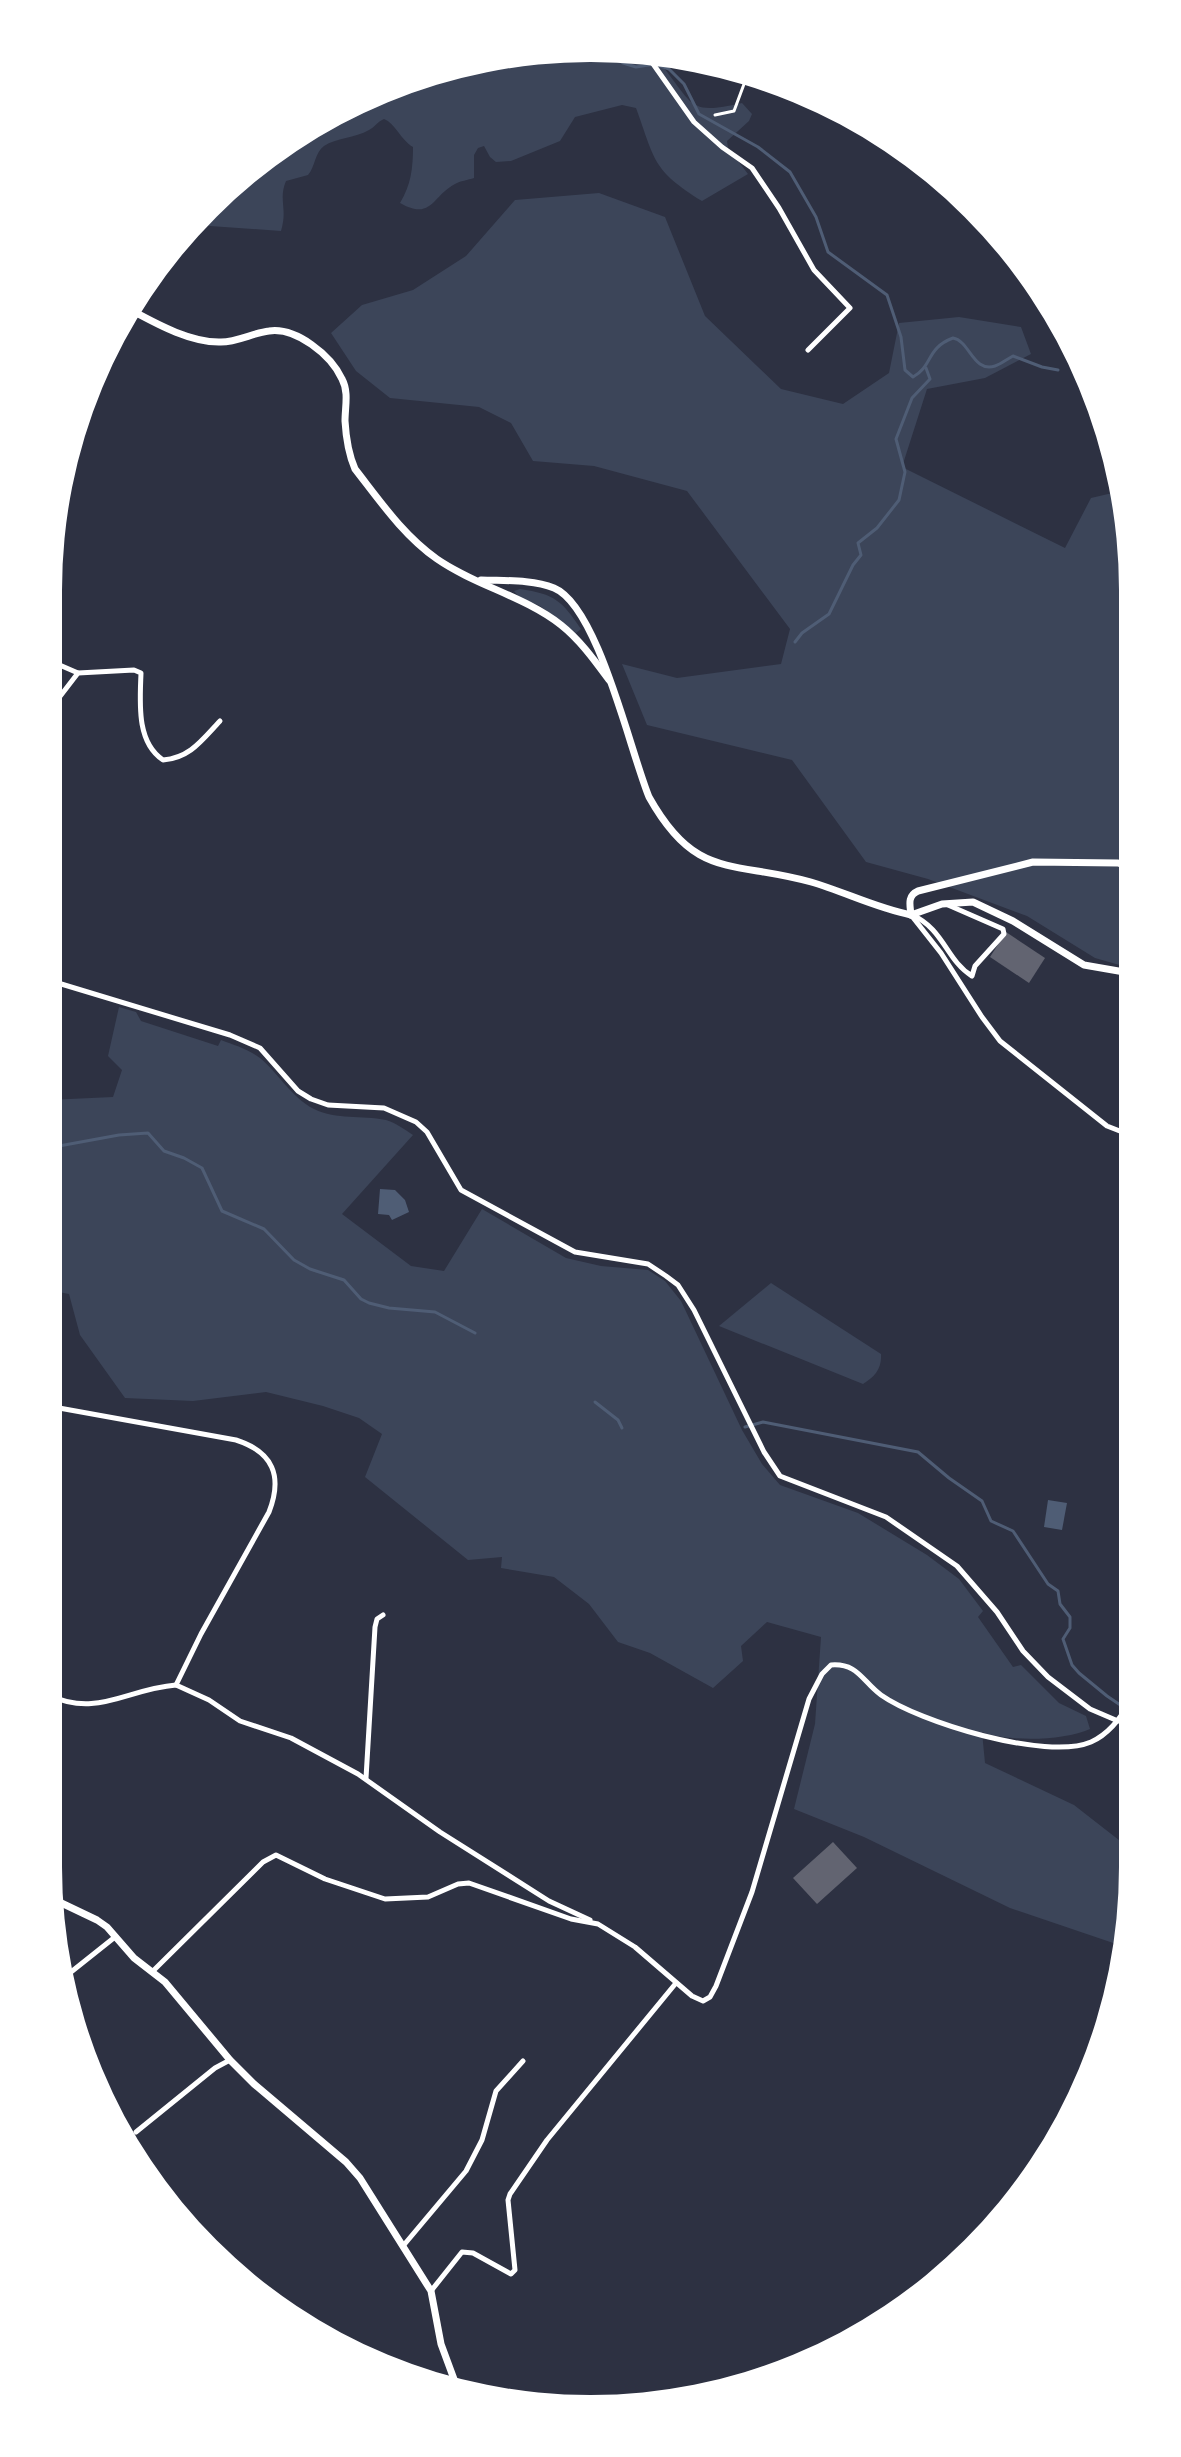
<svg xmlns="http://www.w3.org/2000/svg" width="1181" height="2457" font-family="Barlow,sans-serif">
  <rect width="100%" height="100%" fill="#2d3142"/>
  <g fill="#3c4559">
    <path d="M591 48 618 51 640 61 664 68C694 106 689 115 742 103L752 114 749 121 727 141 728 148 748 174 702 201C652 170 655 160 636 108L622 105 575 117 560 141 511 161 496 162 490 157 484 146 478 148 474 155V178C468 180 460 181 455 184 432 196 432 221 400 203 411 185 413 168 413 147 400 139 395 123 384 119 377 122 375 127 369 130 355 138 336 138 324 146 315 152 315 167 308 175L286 181C278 200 288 208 281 231L210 226 195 221 207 207 290 139 383 89 485 58Z"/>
    <polygon points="599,193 665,217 705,316 781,389 843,404 889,373 899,323 959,317 1021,327 1031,354 985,378 927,389 902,467 1065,548 1091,498 1121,491 1128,519 1130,968 1095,958 1027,916 928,879 866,862 792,760 647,725 622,664 677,678 781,664 790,629 687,491 594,466 533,461 511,423 479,407 390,398 356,371 331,333 362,305 413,290 466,256 515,200"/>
    <path d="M520 589C555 594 562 601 581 629L576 633 540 606 519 597 514 591Z"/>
    <path d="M119 1007 136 1012 141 1021 218 1046 221 1040C234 1045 248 1049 260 1058 279 1074 291 1097 314 1109 337 1120 361 1115 386 1120 396 1123 404 1129 413 1135L342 1214 411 1266 444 1271 482 1209 566 1258 601 1266 648 1270 665 1281 681 1301 742 1430 762 1464 780 1485 858 1513 927 1555 959 1579 983 1611 978 1617 1013 1667 1021 1665 1059 1703 1086 1716 1090 1729C1064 1741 1008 1742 982 1732L985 1763 1074 1805 1133 1851 1125 1947 1010 1908 864 1837 794 1809 815 1724 821 1637 767 1622 741 1646 743 1661 713 1688 650 1653 618 1642 589 1604 554 1577 501 1568 502 1557 468 1560 365 1477 382 1434 359 1418 323 1406 266 1392 193 1401 125 1398 80 1335 69 1294 48 1290V1100L113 1097 122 1070 108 1056Z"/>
    <path d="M771 1283 881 1354C882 1368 875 1377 863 1384L719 1326Z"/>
  </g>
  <g fill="#4f5d75">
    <polygon points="380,1189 395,1190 405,1200 409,1212 392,1220 389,1215 378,1214"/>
    <polygon points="1048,1500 1067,1503 1062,1530 1044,1527"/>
  </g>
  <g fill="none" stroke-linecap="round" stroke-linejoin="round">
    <g stroke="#4f5d75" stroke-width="3">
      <path d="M602 49 623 63 636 67 655 64 669 69 684 84 699 114 758 147 790 172 816 217 828 252 887 295 901 337 905 370 913 377C933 366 926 348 953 338 970 341 973 373 995 366 1001 364 1007 359 1013 356L1042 367 1058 370"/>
      <polyline points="795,642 802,633 829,614 853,565 861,555 858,543 877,528 899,500 905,472 896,439 912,398 930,379 926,368"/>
      <polyline points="48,1148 119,1135 148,1133 164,1151 184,1158 202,1168 222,1211 264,1229 294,1260 310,1269 344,1280 361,1299 369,1303 389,1308 435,1312 475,1333"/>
      <polyline points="595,1402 618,1420 622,1428"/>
      <polyline points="745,1427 763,1422 918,1452 949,1478 982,1501 991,1521 1013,1531 1048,1584 1058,1591 1060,1604 1070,1617 1070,1628 1063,1639 1072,1665 1079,1673 1107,1696 1132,1713"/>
    </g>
  </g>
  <g fill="#626471">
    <polygon points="1006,932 1045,958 1029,983 990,957"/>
    <polygon points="833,1842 857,1868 817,1904 793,1878"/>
  </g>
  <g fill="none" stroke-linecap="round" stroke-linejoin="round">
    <polyline stroke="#fff" stroke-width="3" points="715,115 734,111 747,76 745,73"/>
    <g stroke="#fff" stroke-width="5">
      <polyline points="640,53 651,61 694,122 722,147 752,168 779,208 814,270 850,308 808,350"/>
      <polyline points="52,548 56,537"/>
      <polyline points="48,660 78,673"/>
      <path d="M48 712 78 673 134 670 141 673C140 702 136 742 163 760 190 758 202 740 220 721"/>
      <polyline points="911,915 941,953 982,1017 1000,1041 1107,1126 1130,1135"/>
      <path d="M912 915C944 929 946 960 972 976L975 966 1004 934 1003 929 948 905"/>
      <polyline points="48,980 230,1035 260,1048 298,1091 311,1099 328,1105 384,1108 416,1122 427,1132 461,1190 575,1252 648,1264 666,1276 678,1285 694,1310 764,1452 780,1476 886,1517 957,1566 997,1612 1023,1651 1048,1677 1090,1709 1118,1721"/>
      <path d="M48 1406 236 1440C273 1452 283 1476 269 1512L201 1634 176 1685 209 1700 240 1721 291 1738 358 1774 440 1832 549 1901 590 1920"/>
      <path d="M48 1695C98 1718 126 1689 176 1685"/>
      <polyline points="366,1778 375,1627 377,1619 383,1615"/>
      <path d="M153 1971 263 1862 276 1855 325 1879 385 1899 428 1897 458 1884 469 1883 571 1919 598 1924 635 1947 692 1996 703 2001 710 1997 716 1986 752 1892 809 1699 822 1674 831 1665C858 1663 862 1681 881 1695 919 1722 1046 1761 1091 1742 1109 1734 1123 1715 1132 1698"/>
      <polyline points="66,1976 115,1937"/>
      <polyline points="136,2132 215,2068 230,2060"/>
      <polyline points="403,2246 466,2171 482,2140 496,2091 523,2061"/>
      <polyline points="431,2291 462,2252 473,2253 511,2274 515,2270 508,2200 510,2194 547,2140 676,1983"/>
    </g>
    <g stroke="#fff" stroke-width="7">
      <path d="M129 309C155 323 190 343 221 342 237 342 253 333 269 331 296 327 331 355 342 379 349 392 345 407 345 421 346 438 348 453 355 469 380 501 403 535 437 559 476 586 524 596 561 625 580 640 595 661 609 680"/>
      <path d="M481 580C504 581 532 579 554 588 598 606 630 751 649 797 696 881 732 860 811 882 845 892 876 908 911 915"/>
      <path d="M911 915C910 905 907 896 918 891L1033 862 1118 863 1130 867"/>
      <polyline points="911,915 942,904 973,902 1013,921 1084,965 1130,973"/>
      <polyline points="53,1899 97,1920 107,1927 134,1958 165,1982 230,2060 254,2084 346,2162 360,2178 431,2291 441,2344 458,2390"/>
    </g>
  </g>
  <path d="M0 0H1181V2457H0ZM590 62H591A528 528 0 0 1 1119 590V1867A528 528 0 0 1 591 2395H590A528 528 0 0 1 62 1867V590A528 528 0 0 1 590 62Z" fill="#fff" fill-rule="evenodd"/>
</svg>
